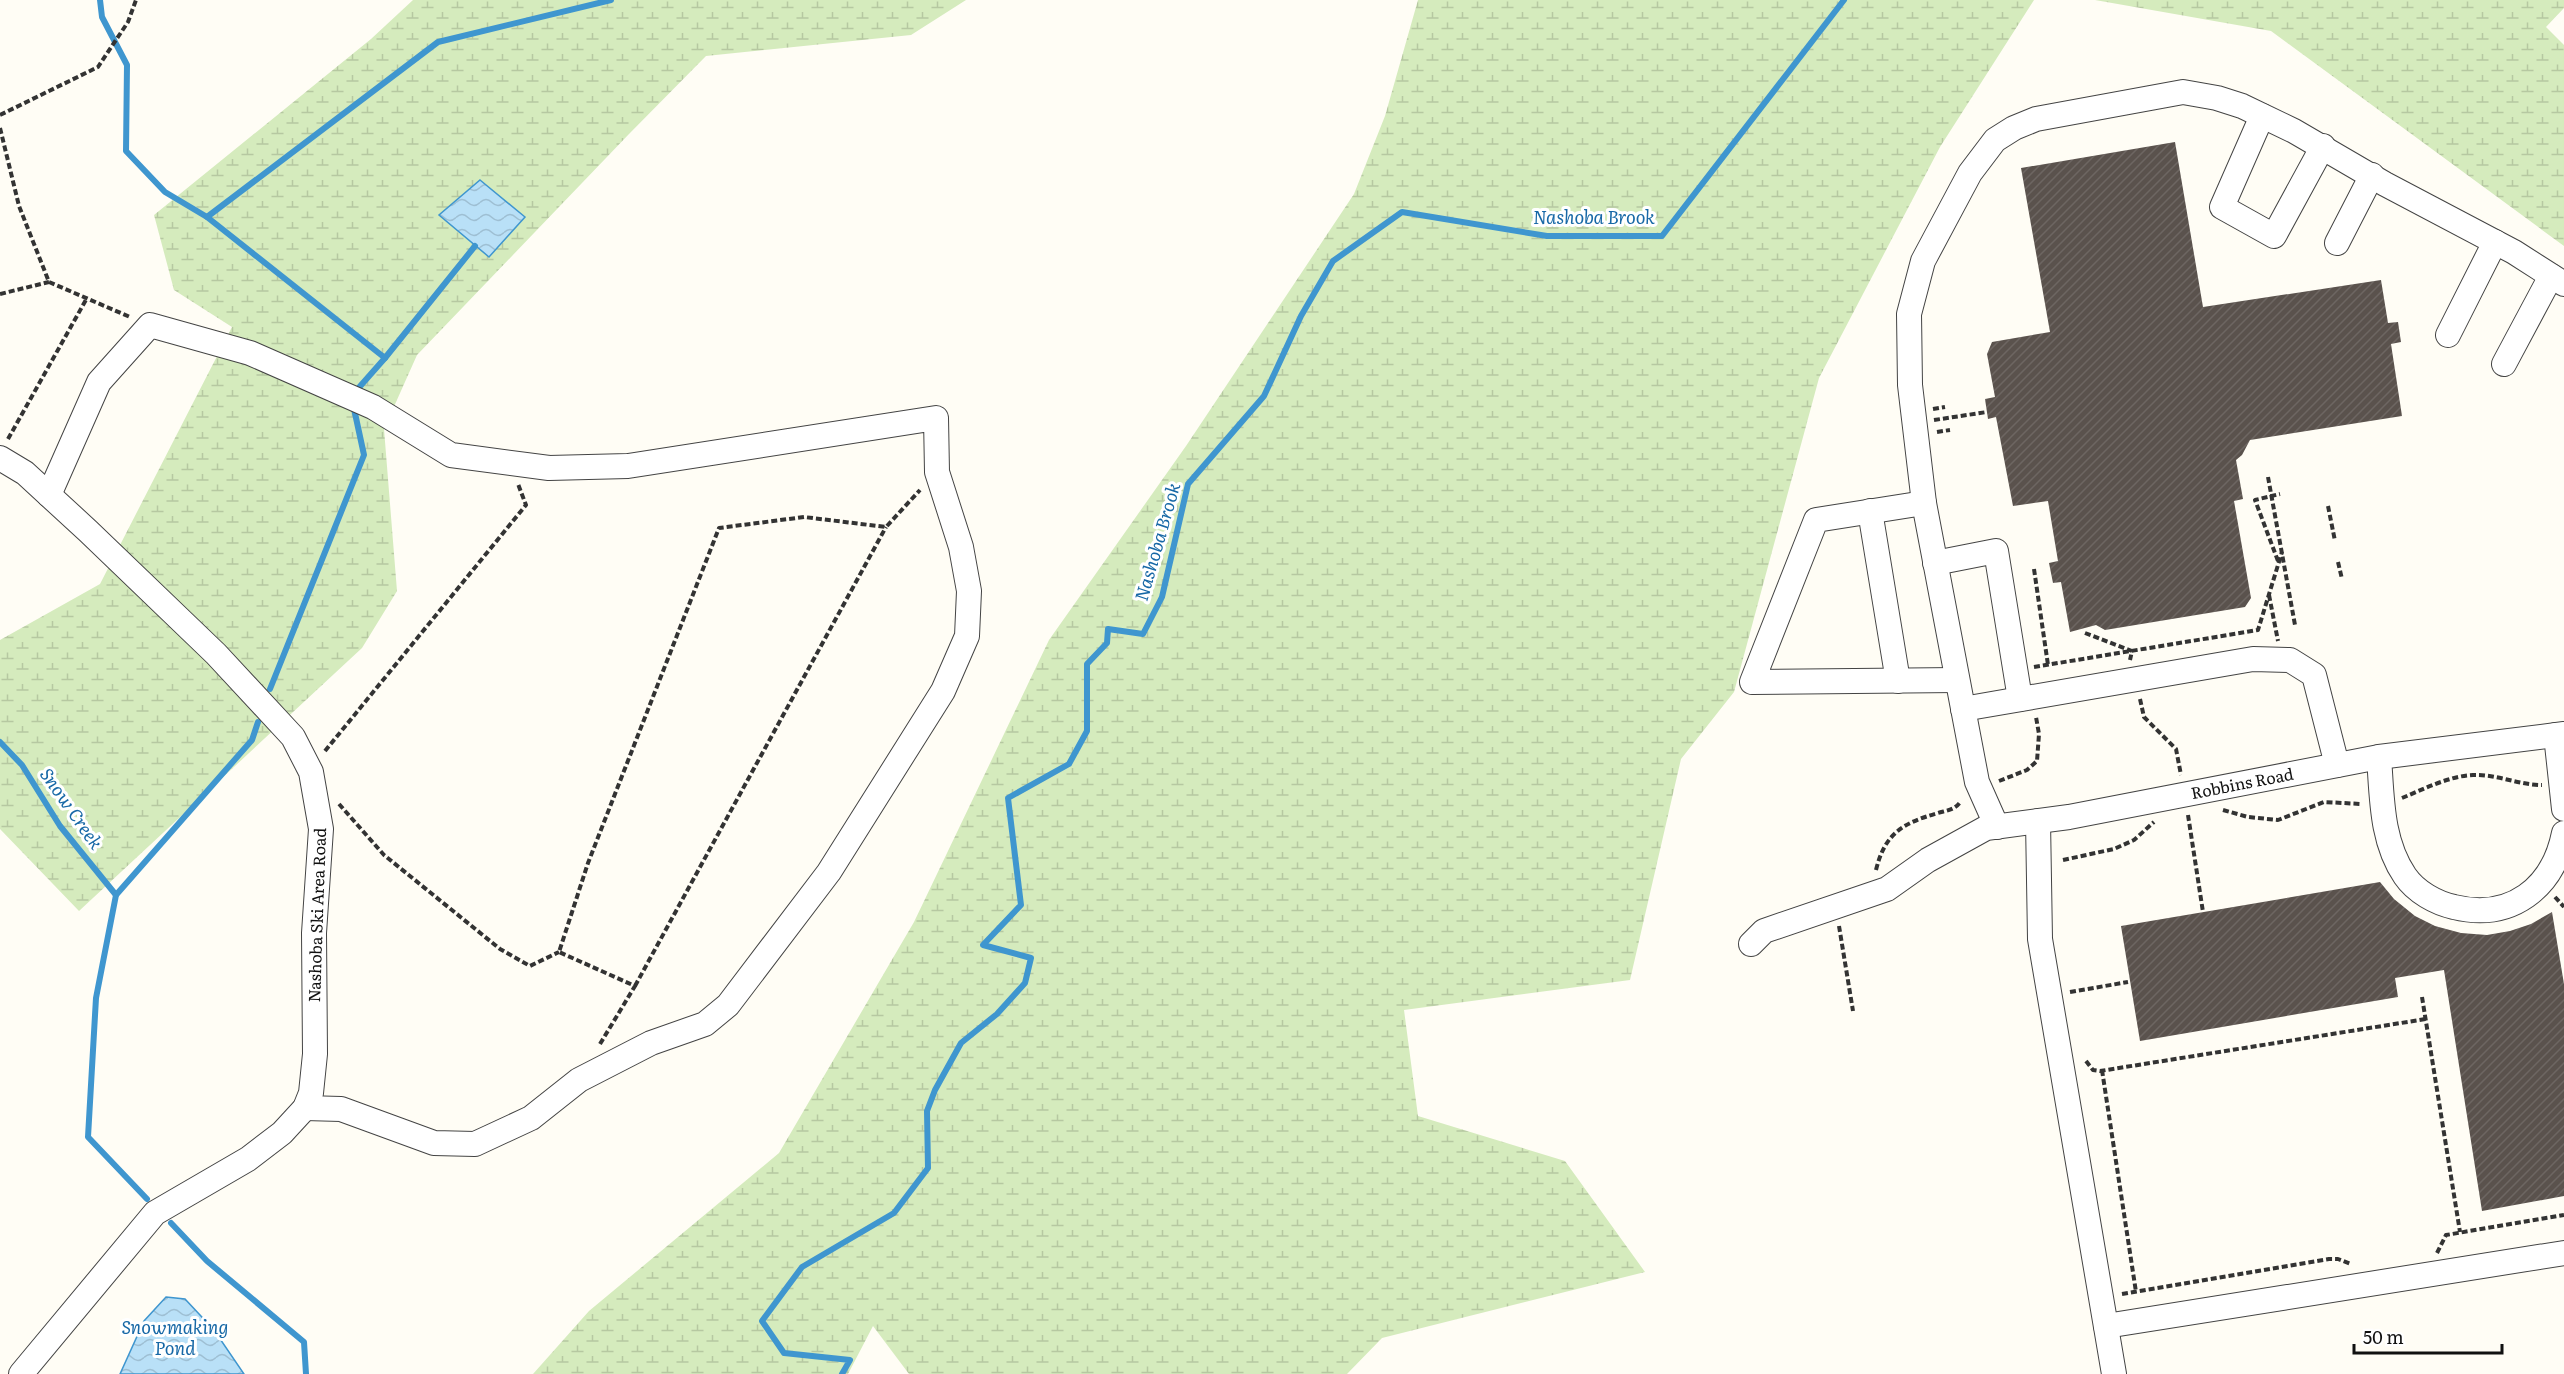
<svg xmlns="http://www.w3.org/2000/svg" width="2564" height="1374" font-family="Literata,serif">
  <defs>
    <pattern id="wetland-marsh" width="20" height="14" patternUnits="userSpaceOnUse" patternTransform="scale(1.5)"><rect width="20" height="14" fill="#d5ebbd"/><path d="M1 5h8M5 5V1M11 12h8M15 12V8" fill="none" stroke="#b6c8a1"/></pattern>
    <pattern id="water-waves" width="16" height="10" patternUnits="userSpaceOnUse" patternTransform="scale(1.5)"><rect width="16" height="10" fill="#b9e0f7"/><path d="M0 5q4-4 8 0t8 0" fill="none" stroke="#9ebfd3"/></pattern>
    <pattern id="building-hatch" width="6" height="6" patternUnits="userSpaceOnUse" patternTransform="scale(1.5)"><rect width="6" height="6" fill="#5a524d"/><path d="M-1 1l2-2M0 6l6-6M5 7l2-2" fill="none" stroke="#6d6662"/></pattern>
  </defs>
  <rect width="100%" height="100%" fill="#fffdf5"/>
  <g fill="url(#wetland-marsh)">
    <polygon points="413,0 966,0 911,35 706,56 629,134 417,355 384,429 397,591 362,648 79,911 0,829 0,640 100,584 232,327 174,290 154,215 371,39"/>
    <polygon points="1418,0 2034,0 1940,147 1819,378 1734,692 1681,759 1630,980 1404,1010 1418,1116 1565,1161 1645,1272 1382,1338 1347,1374 909,1374 873,1326 848,1374 533,1374 589,1311 779,1153 914,922 1049,640 1186,446 1354,194 1385,116"/>
    <polygon points="2095,0 2564,0 2564,8 2546,27 2564,45 2564,246 2271,31"/>
  </g>
  <g fill="url(#water-waves)" stroke="#3f96cf" stroke-width="1.5">
    <polygon points="480,180 525,217 489,257 439,215"/>
    <polygon points="166,1297 185,1299 214,1330 244,1374 120,1374 144,1321"/>
  </g>
  <g fill="none" stroke-linecap="round" stroke-linejoin="round">
    <g stroke="#3f96cf" stroke-width="6">
      <polyline points="100,0 102,17 127,65 126,151 165,192 207,217"/>
      <polyline points="385,358 475,246"/>
      <polyline points="355,392 385,358 207,217 438,42 611,0"/>
      <polyline points="270,689 364,455 353,404"/>
      <polyline points="0,742 22,765 60,826 116,895"/>
      <polyline points="147,1199 88,1137 96,998 116,895 252,740 258,722"/>
      <polyline points="171,1223 207,1261 304,1342 306,1374"/>
      <polyline points="842,1374 850,1360 784,1353 762,1321 802,1267 894,1213 928,1168 927,1111 935,1090 961,1043 997,1014 1025,983 1031,958 983,945 1021,905 1008,798 1069,764 1087,731 1087,664 1107,643 1108,629 1143,634 1162,597 1188,484 1264,396 1301,316 1333,261 1402,212 1547,236 1662,236 1844,0"/>
    </g>
  </g>
  <g fill="url(#building-hatch)">
    <polygon points="2175,142 2203,307 2381,280 2388,323 2398,322 2401,342 2391,344 2402,416 2250,440 2242,455 2236,460 2243,499 2234,501 2251,598 2245,607 2105,630 2096,625 2070,632 2061,582 2053,583 2049,563 2058,561 2048,501 2013,506 1996,417 1988,419 1985,399 1995,397 1987,354 1992,342 2050,332 2021,168"/>
    <polygon points="2380,882 2394,899 2415,916 2435,926 2461,933 2487,935 2510,931 2531,924 2552,912 2564,984 2564,1196 2482,1211 2444,970 2395,978 2398,997 2140,1041 2121,926"/>
  </g>
  <g fill="none" stroke-linecap="round" stroke-linejoin="round">
    <defs>
      <g id="minor">
        <polyline points="2262,116 2222,207 2274,236 2323,146"/>
        <polyline points="2337,243 2372,175"/>
        <polyline points="2448,335 2495,242"/>
        <polyline points="2504,364 2551,276"/>
        <polyline points="0,458 25,473 88,531 216,654 293,737 311,772 321,829 314,933 315,1054 311,1093 305,1108 282,1133 248,1159 155,1213 21,1374"/>
        <polyline points="49,495 99,382 150,325 250,353 373,407 451,455 549,468 628,466 936,418 937,472 961,547 969,591 967,636 943,691 829,872 728,1005 705,1024 651,1043 579,1080 531,1118 475,1144 434,1143 341,1109 305,1108"/>
        <polyline points="1924,503 1816,520 1752,682 1957,680"/>
        <polyline points="1870,511 1898,681"/>
        <polyline points="1935,563 1996,551 2020,699"/>
        <polyline points="1963,709 2253,659 2290,660 2314,675 2337,765"/>
        <polyline points="2556,735 2564,809"/>
        <path d="M2379 757C2382 797 2381 841 2405 876 2416 892 2436 903 2454 907 2511 921 2553 888 2564 833"/>
        <polyline points="2038,821 2040,939 2114,1374"/>
        <polyline points="1997,827 1977,782 1924,503 1910,385 1909,314 1923,261 1970,173 1995,140 2014,128 2036,119 2183,92 2217,98 2242,106 2294,131 2385,184 2514,252 2564,284"/>
        <path id="s1" d="M1751 944 1764 931 1887 889 1928 860 1986 828 2069 817 2379 757 2564 734"/>
        <polyline points="2106,1326 2564,1253"/>
      </g>
    </defs>
    <use href="#minor" stroke="#444" stroke-width="26"/>
    <g stroke="#333" stroke-width="4" stroke-dasharray="6 3" stroke-linecap="butt">
      <polyline points="0,115 98,67 128,22 136,0"/>
      <polyline points="0,128 19,206 49,282 130,317"/>
      <polyline points="0,294 49,282"/>
      <polyline points="1933,409 1945,407"/>
      <polyline points="1934,420 1987,412"/>
      <polyline points="1937,432 1950,430"/>
      <polyline points="8,439 87,298"/>
      <polyline points="2268,477 2295,625"/>
      <polyline points="2328,506 2335,541"/>
      <polyline points="2278,561 2255,500 2280,494"/>
      <polyline points="2338,562 2342,579"/>
      <polyline points="2034,569 2048,665"/>
      <polyline points="2269,595 2278,641"/>
      <polyline points="2085,633 2132,651 2130,660"/>
      <polyline points="2034,667 2258,630 2282,552"/>
      <polyline points="2140,699 2144,717 2176,749 2181,775"/>
      <polyline points="325,751 526,505 518,484"/>
      <polyline points="1999,781 2027,770 2037,761 2039,734 2036,717"/>
      <path d="M2402 798C2424 789 2449 776 2473 775 2496 774 2519 785 2542 785"/>
      <polyline points="339,804 384,855 500,949 530,966 559,952"/>
      <polyline points="2223,810 2248,817 2278,820 2324,802 2361,804"/>
      <polyline points="2188,815 2203,912"/>
      <polyline points="2063,860 2114,849 2134,840 2154,822"/>
      <path d="M1876 870C1885 833 1903 823 1938 813 1948 810 1955 810 1961 801"/>
      <polyline points="2555,897 2564,907"/>
      <polyline points="1839,926 1853,1011"/>
      <polyline points="635,986 886,527"/>
      <polyline points="2070,992 2128,982"/>
      <polyline points="2422,997 2460,1232"/>
      <polyline points="600,1044 635,986 559,952 588,863 719,528 804,517 886,527 920,490"/>
      <polyline points="2086,1061 2093,1070 2100,1071 2426,1019"/>
      <polyline points="2102,1070 2136,1292"/>
      <polyline points="2437,1253 2446,1235 2564,1215"/>
      <polyline points="2122,1294 2329,1259 2338,1259 2351,1264"/>
    </g>
    <use href="#minor" stroke="#fff" stroke-width="24"/>
  </g>
  <g text-anchor="middle" stroke-width="6" stroke-linejoin="round" paint-order="stroke">
    <g font-size="16" fill="#111" stroke="#fff">
      <text dy="6" stroke="none"><textPath href="#s1" startOffset="525">Robbins Road</textPath></text>
      <text transform="translate(317 915) rotate(-88)" y="6">Nashoba Ski Area Road</text>
    </g>
    <g font-size="18" font-style="italic" fill="#1768a6" stroke="#fff">
      <text x="1594" y="224">Nashoba Brook</text>
      <text transform="translate(1158 542) rotate(-74)" y="6">Nashoba Brook</text>
      <text transform="translate(71 809) rotate(55)" y="6">Snow Creek</text>
      <text x="175" y="1334">Snowmaking<tspan x="175" dy="21">Pond</tspan></text>
    </g>
  </g>
  <path d="M2354 1344v9h148v-9" fill="none" stroke="#111111" stroke-width="3"/>
  <text x="2363" y="1344" font-size="18" fill="#111111" stroke="#ffffff" stroke-width="4.5" paint-order="stroke">50 m</text>
</svg>
